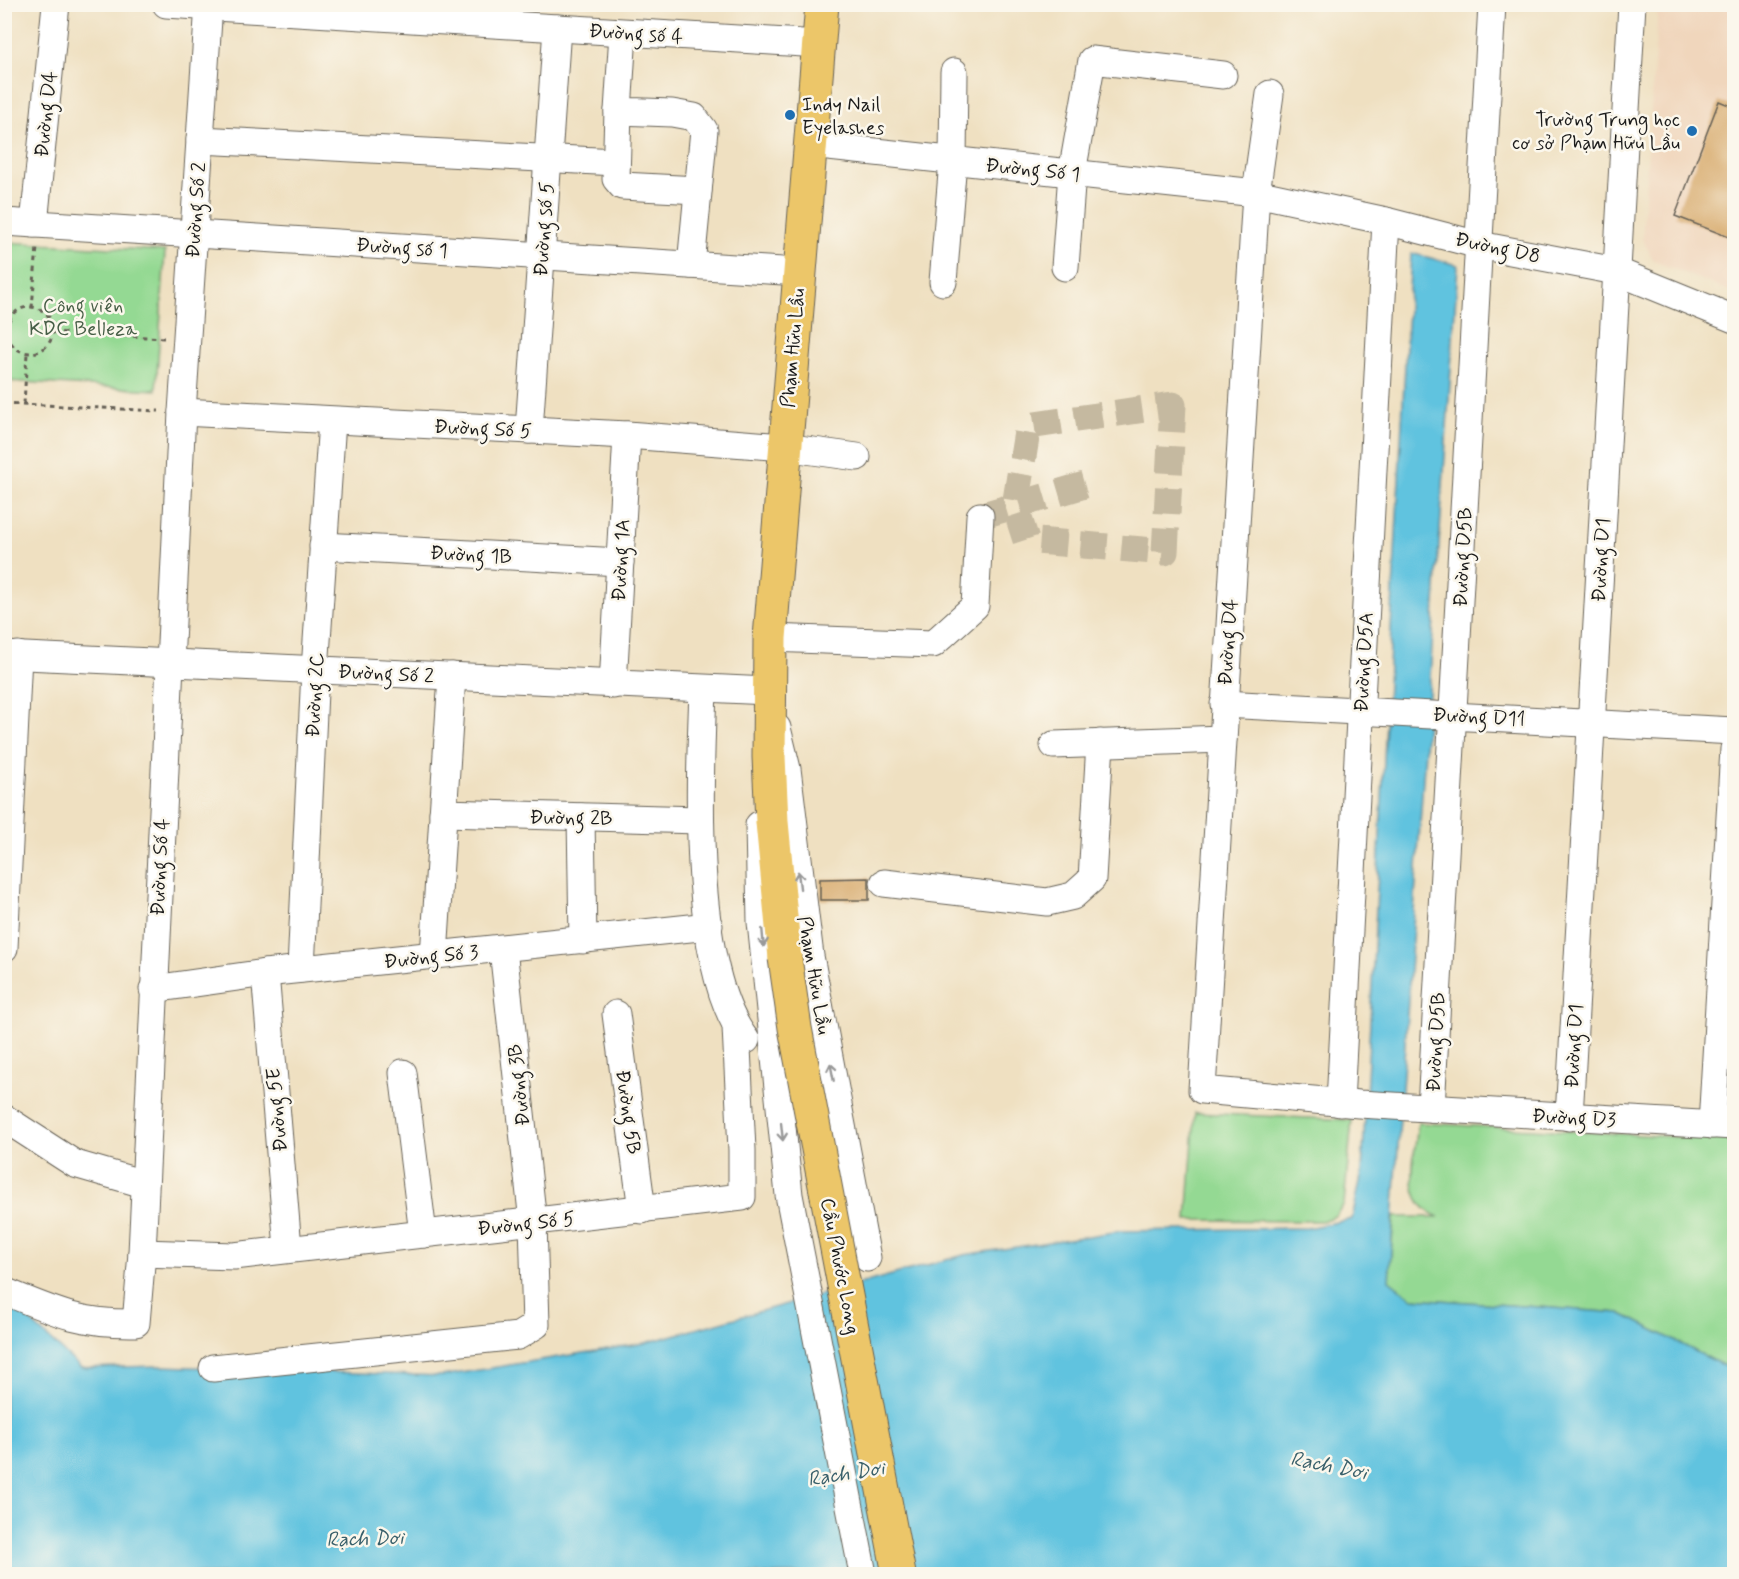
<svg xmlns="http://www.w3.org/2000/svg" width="1739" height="1579" font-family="Mynerve,sans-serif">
  <rect width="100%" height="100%" fill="#fbf7ec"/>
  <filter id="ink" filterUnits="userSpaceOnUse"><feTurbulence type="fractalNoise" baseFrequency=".0167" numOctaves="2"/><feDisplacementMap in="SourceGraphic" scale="12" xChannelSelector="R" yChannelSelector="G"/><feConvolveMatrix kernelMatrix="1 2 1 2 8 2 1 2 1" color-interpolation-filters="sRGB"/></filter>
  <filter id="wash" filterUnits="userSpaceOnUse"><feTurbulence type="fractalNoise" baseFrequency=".008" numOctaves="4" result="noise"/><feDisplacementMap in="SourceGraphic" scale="24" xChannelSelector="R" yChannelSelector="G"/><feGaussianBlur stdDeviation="1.35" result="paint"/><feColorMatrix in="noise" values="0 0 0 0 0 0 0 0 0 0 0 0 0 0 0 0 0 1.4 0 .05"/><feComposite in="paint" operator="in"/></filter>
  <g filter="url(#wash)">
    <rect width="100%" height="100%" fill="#efe0c1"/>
    <polygon fill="#f0d6bc" points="1658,5 1734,5 1734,293 1654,261 1642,239"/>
    <g fill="#94d993" stroke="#587a58" stroke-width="1.5">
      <polygon points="4,242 165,251 156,390 5,381"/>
      <polygon points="1195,1113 1352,1120 1344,1204 1335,1216 1322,1221 1187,1220"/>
      <path d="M1418 1123 1734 1140V1371L1620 1313 1412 1298 1389 1280 1394 1217H1439C1400 1203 1415 1157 1418 1123Z"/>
    </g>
    <polygon fill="#61c3df" stroke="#3e707e" stroke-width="1.5" points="1411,253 1458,265 1389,1280 1412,1298 1620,1313 1734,1371 1734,1574 5,1574 4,1306 19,1311 81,1368 161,1366 442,1376 645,1343 964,1255 1121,1231 1307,1228 1352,1219 1362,1172"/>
    <g id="blocks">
      <g fill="#d6a768">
        <polygon points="1719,101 1734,107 1734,239 1675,216"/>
        <polygon points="869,878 869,900 820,900 820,879"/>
      </g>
    </g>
  </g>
  <g filter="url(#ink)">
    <use href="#blocks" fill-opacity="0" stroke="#666156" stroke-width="1.5"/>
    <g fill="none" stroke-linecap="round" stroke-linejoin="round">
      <g stroke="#c5b9a0" stroke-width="27" stroke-dasharray="27 14" stroke-linecap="butt">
        <polygon points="1173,405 1165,552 1026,540 1015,506 1028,426"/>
        <polyline points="980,516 1088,484"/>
      </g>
      <defs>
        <g id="minor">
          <polyline points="166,4 819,44"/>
          <polyline points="623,33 618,111 672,113 694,117 704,130 691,265"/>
          <polyline points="1270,94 1256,193 1202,1090 1359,1104 1734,1126"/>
          <polyline points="618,111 616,179 622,186 698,190"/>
          <polyline points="200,140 616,162"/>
          <polyline points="810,145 1256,193 1386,221 1479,245 1616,271 1734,319"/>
          <polyline points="4,222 799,272"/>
          <polyline points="34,224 56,4"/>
          <polyline points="1065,267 1072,173 1092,60 1223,75"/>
          <polyline points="943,282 953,161 954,72"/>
          <polyline points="182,412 627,435 784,447 857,457"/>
          <polyline points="529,430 557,28"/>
          <polyline points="323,546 620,562"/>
          <polyline points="770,638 933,644 975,606 980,516"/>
          <polyline points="4,655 768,691"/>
          <polyline points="613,685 627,435"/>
          <path d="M703 689C700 778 690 968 746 1040"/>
          <polyline points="1224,704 1734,731"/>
          <polyline points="777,728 787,769 810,956 867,1258"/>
          <polyline points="1054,745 1223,739"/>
          <polyline points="443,813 699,820"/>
          <polyline points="581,817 583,940"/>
          <polyline points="759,825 761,922 789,1195 863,1574"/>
          <polyline points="884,883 1047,902 1073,896 1092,879 1100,743"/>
          <polyline points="4,948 18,655"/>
          <polyline points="434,956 452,676"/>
          <polyline points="301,969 315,670 332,421"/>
          <polyline points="265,973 288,1248"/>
          <polyline points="153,989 265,973 709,926"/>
          <polyline points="616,1014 642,1210"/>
          <polyline points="403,1073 423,1234"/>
          <polyline points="1340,1103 1386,221"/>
          <polyline points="1431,1108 1492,4"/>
          <polyline points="1569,1117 1632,4"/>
          <polyline points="4,1118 75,1164 144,1184"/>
          <polyline points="1712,1125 1734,749"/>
          <polyline points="142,1253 234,1256 742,1197 742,1150 736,1027"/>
          <path d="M4 1291C55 1312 80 1324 136 1323L142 1253 182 412 209 4"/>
          <polyline points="213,1368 518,1336 536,1325 533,1222 503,949"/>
        </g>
        <polyline id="major" points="785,958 772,822 769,757 770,638 822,4"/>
      </defs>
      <use href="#minor" stroke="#666156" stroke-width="29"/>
      <use href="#major" stroke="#666156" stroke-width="35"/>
      <g stroke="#666156" stroke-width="3" stroke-dasharray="4.5 4.5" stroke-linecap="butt">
        <circle cx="30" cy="330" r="23"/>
        <polyline points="32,308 37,247"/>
        <polyline points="52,332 164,338"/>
        <polyline points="4,403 159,411"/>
        <polyline points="24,404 27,353"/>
      </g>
      <use href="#minor" stroke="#fff" stroke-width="27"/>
      <use href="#major" stroke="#ecc669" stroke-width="33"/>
      <defs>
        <polyline id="major-bridge" points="785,958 795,1028 899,1574"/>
      </defs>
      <use href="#major-bridge" stroke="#666156" stroke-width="35" stroke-linecap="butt"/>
      <use href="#major-bridge" stroke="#ecc669" stroke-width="33"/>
    </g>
    <defs><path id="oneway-shaft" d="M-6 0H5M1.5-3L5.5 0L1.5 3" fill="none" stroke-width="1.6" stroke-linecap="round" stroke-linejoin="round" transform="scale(1.5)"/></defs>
    <g stroke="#999">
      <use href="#oneway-shaft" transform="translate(799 880) rotate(-97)"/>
      <use href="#oneway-shaft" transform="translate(763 938) rotate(85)"/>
      <use href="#oneway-shaft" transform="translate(832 1072) rotate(-101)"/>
      <use href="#oneway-shaft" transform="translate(782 1132) rotate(84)"/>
    </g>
  </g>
  <g fill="#1f6fb2" stroke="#fbf7ec" stroke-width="2">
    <circle cx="790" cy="115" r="6"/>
    <circle cx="1692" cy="131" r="6"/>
  </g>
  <g text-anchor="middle" stroke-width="5" stroke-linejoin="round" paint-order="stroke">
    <g font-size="20" fill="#1c1c1c" stroke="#fbf7ec">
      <text transform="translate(636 33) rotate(4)" y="7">Đường số 4</text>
      <text transform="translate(45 114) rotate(-84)" y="7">Đường D4</text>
      <text transform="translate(1033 169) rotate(6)" y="7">Đường Số 1</text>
      <text transform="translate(195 210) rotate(-86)" y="7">Đường Số 2</text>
      <text transform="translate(543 229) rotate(-86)" y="7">Đường số 5</text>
      <text transform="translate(402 247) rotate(4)" y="7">Đường số 1</text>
      <text transform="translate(1498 247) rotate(12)" y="7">Đường D8</text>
      <text transform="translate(792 348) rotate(-85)" y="7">Phạm Hữu Lầu</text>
      <text transform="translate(483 428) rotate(3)" y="7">Đường Số 5</text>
      <text transform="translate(471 554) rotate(3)" y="7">Đường 1B</text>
      <text transform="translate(1462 557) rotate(-87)" y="7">Đường D5B</text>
      <text transform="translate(620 560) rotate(-87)" y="7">Đường 1A</text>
      <text transform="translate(1600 560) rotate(-87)" y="7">Đường D1</text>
      <text transform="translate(1227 642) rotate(-86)" y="7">Đường D4</text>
      <text transform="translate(1363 662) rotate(-87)" y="7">Đường D5A</text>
      <text transform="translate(386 673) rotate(3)" y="7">Đường Số 2</text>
      <text transform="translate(314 695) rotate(-87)" y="7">Đường 2C</text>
      <text transform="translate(1479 716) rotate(3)" y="7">Đường D11</text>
      <text transform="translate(571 817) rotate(1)" y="7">Đường 2B</text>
      <text transform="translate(159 867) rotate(-87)" y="7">Đường Số 4</text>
      <text transform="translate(431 956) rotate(-6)" y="7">Đường Số 3</text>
      <text transform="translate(815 975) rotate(80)" y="7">Phạm Hữu Lầu</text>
      <text transform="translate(1435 1042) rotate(-87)" y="7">Đường D5B</text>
      <text transform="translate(1573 1046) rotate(-87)" y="7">Đường D1</text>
      <text transform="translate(518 1085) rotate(-96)" y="7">Đường 3B</text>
      <text transform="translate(276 1110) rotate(-95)" y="7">Đường 5E</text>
      <text transform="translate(629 1112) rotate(82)" y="7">Đường 5B</text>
      <text transform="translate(1574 1117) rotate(3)" y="7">Đường D3</text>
      <text transform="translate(526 1223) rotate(-6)" y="7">Đường Số 5</text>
      <text transform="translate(841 1266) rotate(79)" y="7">Cầu Phước Long</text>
    </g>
    <g font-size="20" fill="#1c1c1c" stroke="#fbf7ec" text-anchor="start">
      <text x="802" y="111">Indy Nail<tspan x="802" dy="23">Eyelashes</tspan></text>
      <text x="1680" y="126" text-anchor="end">Trường Trung học<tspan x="1680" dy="23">cơ sở Phạm Hữu Lầu</tspan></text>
    </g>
    <g font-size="20" fill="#465e46" stroke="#fbf7ec">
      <text x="83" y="312">Công viên<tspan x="83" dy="23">KDC Belleza</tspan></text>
    </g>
    <g font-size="21" font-style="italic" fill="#385f6a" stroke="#fbf7ec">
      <text transform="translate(1329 1465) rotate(11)" y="7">Rạch Dơi</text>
      <text transform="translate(846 1473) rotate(-9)" y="7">Rạch Dơi</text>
      <text transform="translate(365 1538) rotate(-2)" y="7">Rạch Dơi</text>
    </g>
  </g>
  <rect width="1739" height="1579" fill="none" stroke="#fbf7ec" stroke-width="24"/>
</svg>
